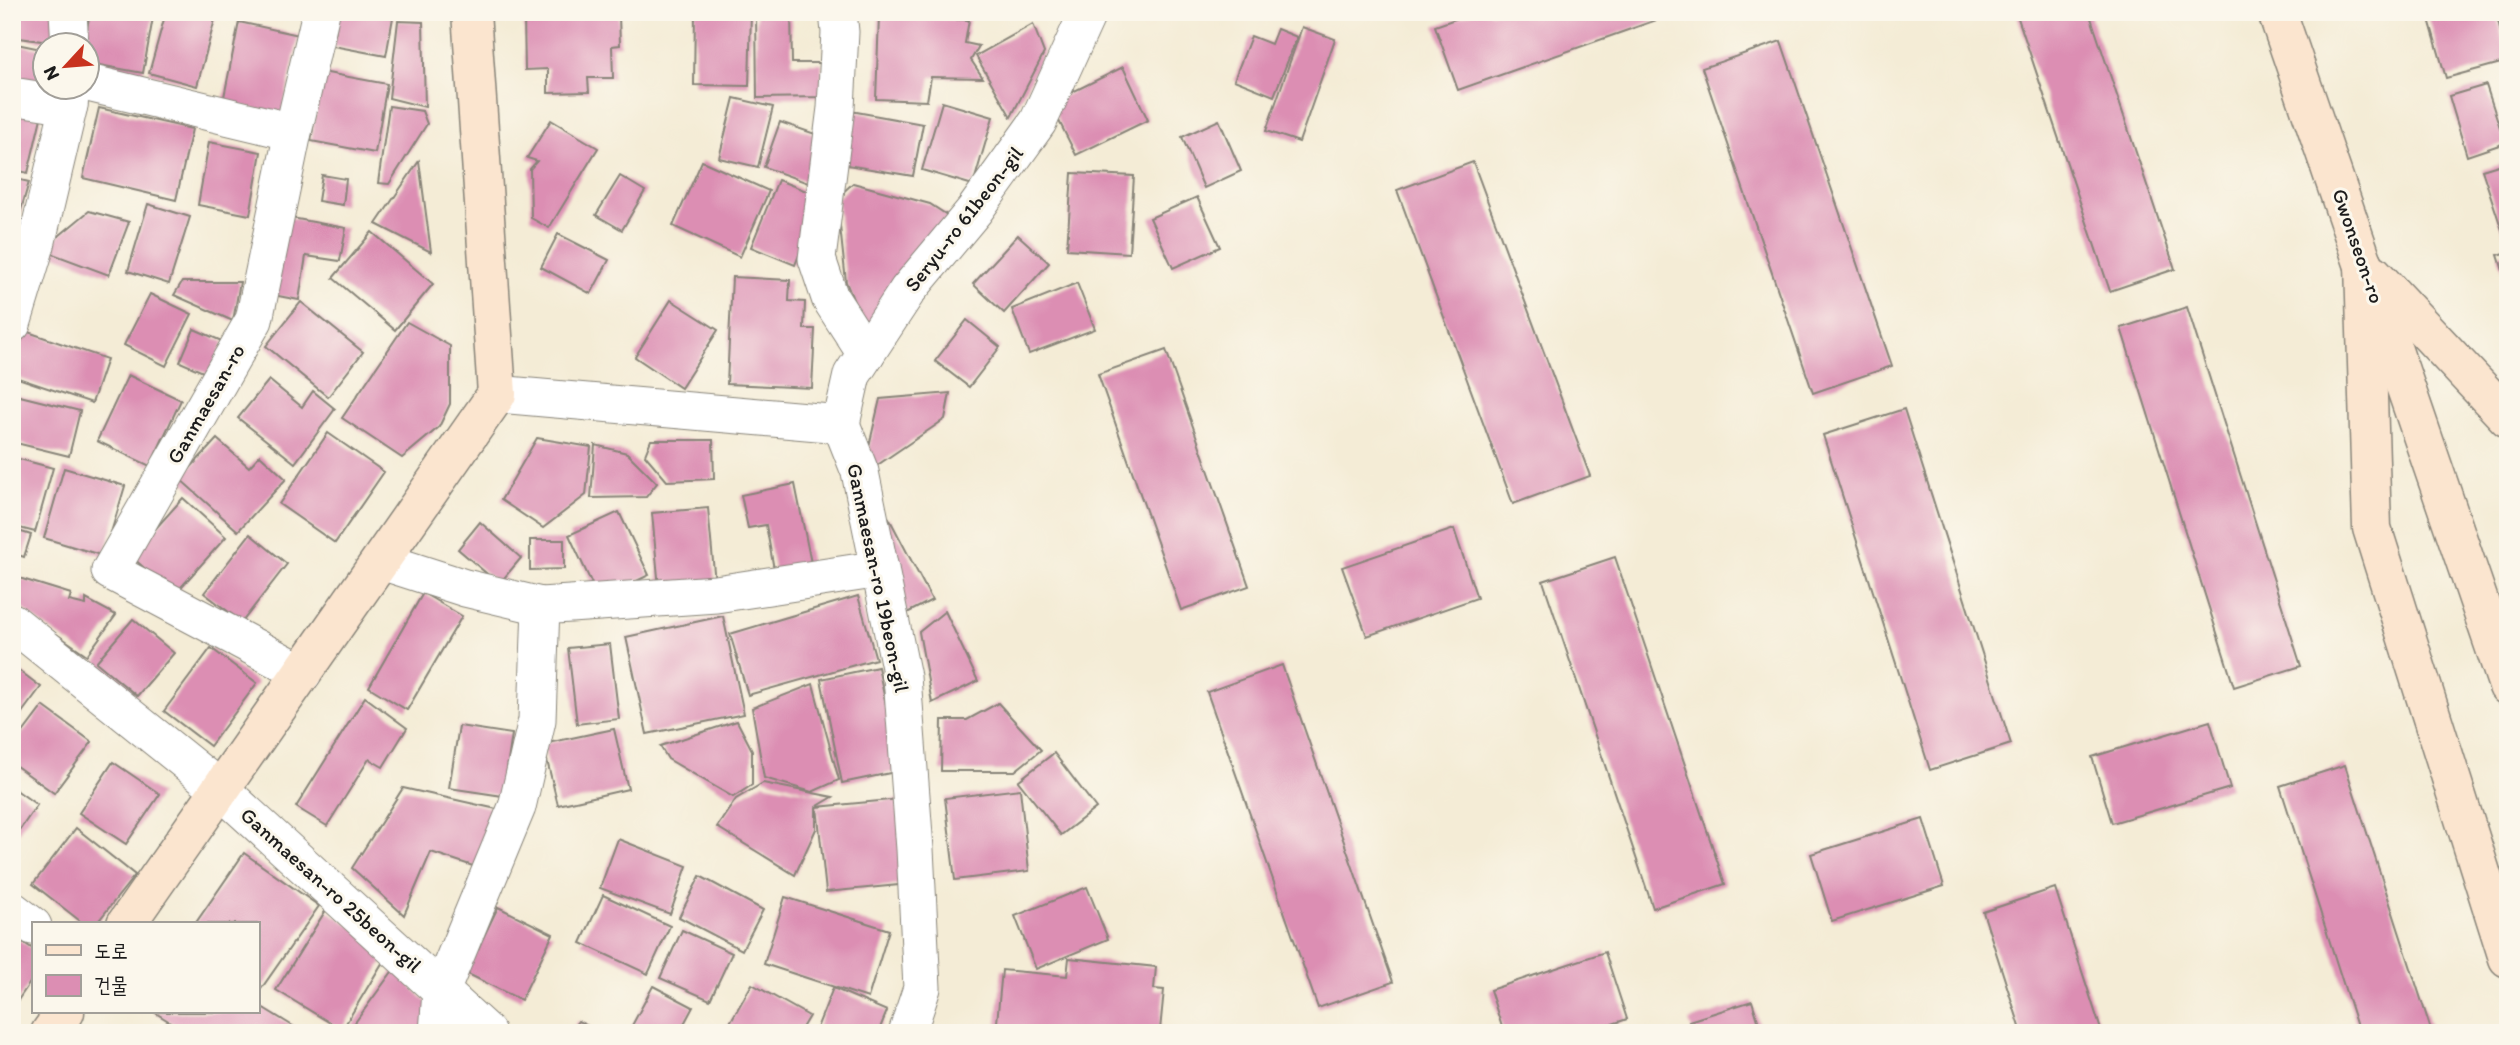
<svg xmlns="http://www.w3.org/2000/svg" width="2520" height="1045" font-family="Itim,'Poor Story',sans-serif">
  <rect width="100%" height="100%" fill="#fbf7ec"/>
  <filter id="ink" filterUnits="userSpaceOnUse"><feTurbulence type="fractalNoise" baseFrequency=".0143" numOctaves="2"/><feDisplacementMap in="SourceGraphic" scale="14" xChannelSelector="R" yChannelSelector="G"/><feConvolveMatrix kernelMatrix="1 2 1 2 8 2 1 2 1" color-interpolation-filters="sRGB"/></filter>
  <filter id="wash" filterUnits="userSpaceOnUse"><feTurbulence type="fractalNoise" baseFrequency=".00686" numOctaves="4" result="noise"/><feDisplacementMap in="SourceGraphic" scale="28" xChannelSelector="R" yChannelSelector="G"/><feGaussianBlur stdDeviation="1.57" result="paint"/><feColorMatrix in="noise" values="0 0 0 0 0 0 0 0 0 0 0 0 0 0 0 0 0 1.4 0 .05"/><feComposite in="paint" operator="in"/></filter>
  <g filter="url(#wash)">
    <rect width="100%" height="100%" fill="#f4ecd6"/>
    <g id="blocks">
      <g fill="#dc8eb3">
        <polygon points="12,12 60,12 57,43 12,37"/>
        <polygon points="90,12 154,12 143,73 88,63 88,46 84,46"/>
        <polygon points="166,12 217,12 197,86 149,73"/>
        <polygon points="339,12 394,12 386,56 333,46"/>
        <polygon points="695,12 751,12 749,86 694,85"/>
        <polygon points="756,12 791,12 792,63 822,63 822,97 757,98"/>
        <polygon points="1475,12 1657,12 1659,19 1458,90 1435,26"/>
        <polygon points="2016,12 2089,12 2175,269 2110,291"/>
        <polygon points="2427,12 2496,12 2508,61 2446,78"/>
        <polygon points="619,15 620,45 612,46 613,78 588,78 589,92 548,93 548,69 525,70 524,16"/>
        <polygon points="879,16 969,20 965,43 979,46 971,60 983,78 931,77 927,101 876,99"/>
        <polygon points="398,21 423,22 425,107 389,98"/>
        <polygon points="239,22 299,35 282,115 223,102"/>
        <polygon points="1033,24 1044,53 1011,117 976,56"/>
        <polygon points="1302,27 1335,39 1299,142 1266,131"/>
        <polygon points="1277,29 1297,37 1274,96 1234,80 1251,36 1271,44"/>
        <polygon points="1781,41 1892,366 1813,393 1702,68"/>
        <polygon points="12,43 46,50 46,88 12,91"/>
        <polygon points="1123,67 1148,120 1076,155 1050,103"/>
        <polygon points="322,72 387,84 375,153 311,141"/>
        <polygon points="2486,85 2505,143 2467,156 2449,96"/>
        <polygon points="734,98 773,107 758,167 719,158"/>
        <polygon points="942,102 993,117 973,185 922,170"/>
        <polygon points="389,106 422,111 427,124 389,184 378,183"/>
        <polygon points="99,108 192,129 176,200 83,178"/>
        <polygon points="12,111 41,118 28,173 12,169"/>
        <polygon points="851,111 923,124 913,176 841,164"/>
        <polygon points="551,120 598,148 549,228 531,218 530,169 537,161 527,158"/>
        <polygon points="1219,120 1241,171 1204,188 1182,137"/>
        <polygon points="780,122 824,137 808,183 764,167"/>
        <polygon points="209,142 261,152 250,215 198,205"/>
        <polygon points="419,161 431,252 376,224"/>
        <polygon points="702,161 769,191 740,257 673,226"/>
        <polygon points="1473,162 1590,476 1513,504 1397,190"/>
        <polygon points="2508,162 2508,241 2506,242 2482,170"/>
        <polygon points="1072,173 1134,176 1129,253 1067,249"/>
        <polygon points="322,175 346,179 343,205 318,201"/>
        <polygon points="620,176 645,191 622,230 596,215"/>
        <polygon points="12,178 29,182 13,238 12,238"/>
        <polygon points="778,180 822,197 795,265 751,247"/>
        <polygon points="853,183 930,204 950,217 866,331 846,282 837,198"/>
        <polygon points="1197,197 1220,247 1173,268 1150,218"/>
        <polygon points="148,204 190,217 169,284 128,271"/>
        <polygon points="89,211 129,222 109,275 42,250"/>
        <polygon points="281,216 346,228 340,261 306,256 299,300 268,294"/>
        <polygon points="372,232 433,284 395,330 333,278"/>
        <polygon points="558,234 609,260 591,294 541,267"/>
        <polygon points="1018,235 1049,263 1004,313 973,284"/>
        <polygon points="2508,252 2508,283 2507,283 2498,255"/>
        <polygon points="732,277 790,280 789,301 805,302 804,329 815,329 812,388 727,384"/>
        <polygon points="182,282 240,282 233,321 174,295"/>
        <polygon points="1077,283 1095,329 1029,354 1012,309"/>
        <polygon points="150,294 192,314 166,366 124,345"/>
        <polygon points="671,300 718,330 681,388 635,357"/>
        <polygon points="301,302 363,352 328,397 266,346"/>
        <polygon points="2187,307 2301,666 2234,687 2121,328"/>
        <polygon points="967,320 1000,347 969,387 935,361"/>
        <polygon points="407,322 450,346 450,404 439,427 402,458 342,418"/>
        <polygon points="194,329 224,342 210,375 180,362"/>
        <polygon points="25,331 107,359 92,403 12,376 12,369"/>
        <polygon points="1166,350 1249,586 1181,610 1098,374"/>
        <polygon points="128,375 181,400 150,466 97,441"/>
        <polygon points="269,380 302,407 313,391 335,409 295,463 238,418"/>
        <polygon points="950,393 945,419 876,466 866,459 880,399"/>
        <polygon points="12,394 80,411 69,456 12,442"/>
        <polygon points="1904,409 2011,744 1930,770 1823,435"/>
        <polygon points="328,433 384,472 335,543 279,504"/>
        <polygon points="537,438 591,447 586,495 543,528 501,500"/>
        <polygon points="217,439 249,467 260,455 286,479 238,531 180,479"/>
        <polygon points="651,440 713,440 714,479 667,481 645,455"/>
        <polygon points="595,445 627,453 657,483 646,497 591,498"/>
        <polygon points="12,457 53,468 35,532 12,526"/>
        <polygon points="64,468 125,486 104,556 44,538"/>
        <polygon points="795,484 812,568 775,575 766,525 748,528 741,495"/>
        <polygon points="183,498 226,537 174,595 131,556"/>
        <polygon points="708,508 715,583 659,588 652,513"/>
        <polygon points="619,512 649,575 599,599 569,535"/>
        <polygon points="889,518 932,600 907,613 877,527"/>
        <polygon points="480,522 521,558 499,584 458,549"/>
        <polygon points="12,529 31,535 24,557 12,553"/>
        <polygon points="1454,529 1477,598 1367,636 1342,567"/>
        <polygon points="250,534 287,564 242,622 204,593"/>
        <polygon points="530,540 564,540 564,569 530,570"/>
        <polygon points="1615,557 1725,884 1653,908 1543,581"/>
        <polygon points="19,578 71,594 69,601 86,605 86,599 116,615 87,655 39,622 12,599 12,591"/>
        <polygon points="423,593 462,616 407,710 369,687"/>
        <polygon points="858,596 876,659 748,695 730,634"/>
        <polygon points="945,611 978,681 932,703 919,632"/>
        <polygon points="723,616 744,714 647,734 626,637"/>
        <polygon points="133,619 174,653 137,696 96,662"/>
        <polygon points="610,644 619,719 577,724 568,648"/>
        <polygon points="211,648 257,683 210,746 164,711"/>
        <polygon points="12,665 41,687 12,726"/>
        <polygon points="1282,665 1393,982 1318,1008 1207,692"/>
        <polygon points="878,667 900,771 842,783 821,679"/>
        <polygon points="813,684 839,780 812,792 764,778 752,708"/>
        <polygon points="365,697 407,728 383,767 369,759 327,826 296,807"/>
        <polygon points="998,703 1041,750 1015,771 941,771 942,720 967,720"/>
        <polygon points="43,706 92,742 54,793 12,763 12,747"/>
        <polygon points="737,721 752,750 752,785 733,797 668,759 660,746"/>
        <polygon points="2210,721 2230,788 2112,823 2092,757"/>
        <polygon points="459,726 512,734 503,796 449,788"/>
        <polygon points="614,729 628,789 558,805 543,744"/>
        <polygon points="1054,753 1096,808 1061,835 1018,781"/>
        <polygon points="113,762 160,794 126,844 79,813"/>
        <polygon points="2345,765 2432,1033 2359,1033 2280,786"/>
        <polygon points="763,783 833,797 816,807 816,829 795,875 717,827 736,799"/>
        <polygon points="12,787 37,805 12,841"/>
        <polygon points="403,788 510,812 488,871 431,852 404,915 352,868"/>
        <polygon points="1020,789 1029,871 955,880 945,798"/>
        <polygon points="900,799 909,884 826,892 817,807"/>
        <polygon points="1923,819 1944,886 1832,921 1811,854"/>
        <polygon points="76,828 135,875 96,924 84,924 33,884"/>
        <polygon points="618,839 687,866 670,914 600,888"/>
        <polygon points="244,853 319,906 261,989 257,986 257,924 195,924"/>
        <polygon points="700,876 763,910 742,950 679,917"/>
        <polygon points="1087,887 1108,939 1036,969 1015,916"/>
        <polygon points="2055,888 2102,1033 2022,1033 1983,912"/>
        <polygon points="603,895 670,926 648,974 581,943"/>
        <polygon points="785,897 889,930 868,998 764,964"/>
        <polygon points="498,907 553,934 521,1000 466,973"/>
        <polygon points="326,910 390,950 342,1030 276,990"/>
        <polygon points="682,930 732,953 710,1000 660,978"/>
        <polygon points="12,935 33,949 33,978 12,1009"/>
        <polygon points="1605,952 1627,1019 1586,1033 1504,1033 1490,990"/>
        <polygon points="1069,958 1156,967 1154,989 1164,990 1160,1030 1151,1029 1151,1033 996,1033 1002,970 1067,976"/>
        <polygon points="394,969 435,1011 426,1033 364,1033 351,1028"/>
        <polygon points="752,984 809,1016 799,1033 724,1033"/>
        <polygon points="653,986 693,1007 679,1033 628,1033"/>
        <polygon points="833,988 887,1011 878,1033 815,1033"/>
        <polygon points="1752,1001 1762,1033 1693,1033 1689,1021"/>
        <polygon points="257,1004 301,1031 300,1033 188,1033 154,1012 257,1012"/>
        <polygon points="578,1021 601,1033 569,1033"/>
      </g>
    </g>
  </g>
  <g filter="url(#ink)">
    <use href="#blocks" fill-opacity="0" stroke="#888479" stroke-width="2"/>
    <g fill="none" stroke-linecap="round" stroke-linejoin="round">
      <defs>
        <g id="street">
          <polyline points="68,12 70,46"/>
          <polyline points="838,12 840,32 836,108 817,259 830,298 866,354"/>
          <polyline points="88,83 293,132"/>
          <polyline points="12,96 69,105"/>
          <polyline points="12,324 36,245 69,105 71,88"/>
          <polyline points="497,394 841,424"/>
          <polyline points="841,424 860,472 902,677 915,849 922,988 907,1033"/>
          <polyline points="841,424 852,375 908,290 974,211 1038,122 1088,12"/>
          <polyline points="381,561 465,588 541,606 716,594 880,569"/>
          <polyline points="12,622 221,790 487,1033"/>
          <polyline points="303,673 110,571 254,320 293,132 321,12"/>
          <polyline points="12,910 33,926"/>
          <polyline points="438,1033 441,991 517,807 537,720 541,606"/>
        </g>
        <g id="secondary">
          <polyline points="2277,12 2508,686"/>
          <polyline points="2364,264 2372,528 2508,958"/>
          <polyline points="2373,274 2508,418"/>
          <polyline points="126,924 497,394 471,12"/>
          <polyline points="50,1033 65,1012"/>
        </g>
      </defs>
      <use href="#street" stroke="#888479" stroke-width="39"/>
      <use href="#secondary" stroke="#888479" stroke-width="41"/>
      <use href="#street" stroke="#fff" stroke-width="37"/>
      <use href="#secondary" stroke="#fbe5cf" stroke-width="38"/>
    </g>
  </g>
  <g text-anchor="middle" stroke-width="6" stroke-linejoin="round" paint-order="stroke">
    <g font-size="21" fill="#1c1c1c" stroke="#fbf7ec">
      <text transform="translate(964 219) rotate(-52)" y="7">Seryu-ro 61beon-gil</text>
      <text transform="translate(2358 246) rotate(71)" y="7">Gwonseon-ro</text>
      <text transform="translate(206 404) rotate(-60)" y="7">Ganmaesan-ro</text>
      <text transform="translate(878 578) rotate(78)" y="7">Ganmaesan-ro 19beon-gil</text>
      <text transform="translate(331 890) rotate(42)" y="7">Ganmaesan-ro 25beon-gil</text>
    </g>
  </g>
  <rect width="2520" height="1045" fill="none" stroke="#fbf7ec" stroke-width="42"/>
  <rect x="32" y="922" width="228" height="91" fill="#fbf7ec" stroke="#a29f99" stroke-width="2"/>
  <rect x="46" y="945" width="35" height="10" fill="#fbe5cf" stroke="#a29f99" stroke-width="2"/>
  <text x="94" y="958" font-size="21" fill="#1c1c1c">도로</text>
  <rect x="46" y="975" width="35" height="21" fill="#dc8eb3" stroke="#a29f99" stroke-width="2"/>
  <text x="94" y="992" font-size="21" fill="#1c1c1c">건물</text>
  <g transform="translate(66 66) rotate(244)"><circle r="33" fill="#fbf7ec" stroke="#a29f99" stroke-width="2"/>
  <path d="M0-5L12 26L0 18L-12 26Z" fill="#c8321e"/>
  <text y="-10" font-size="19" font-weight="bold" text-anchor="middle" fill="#1c1c1c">N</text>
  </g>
</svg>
